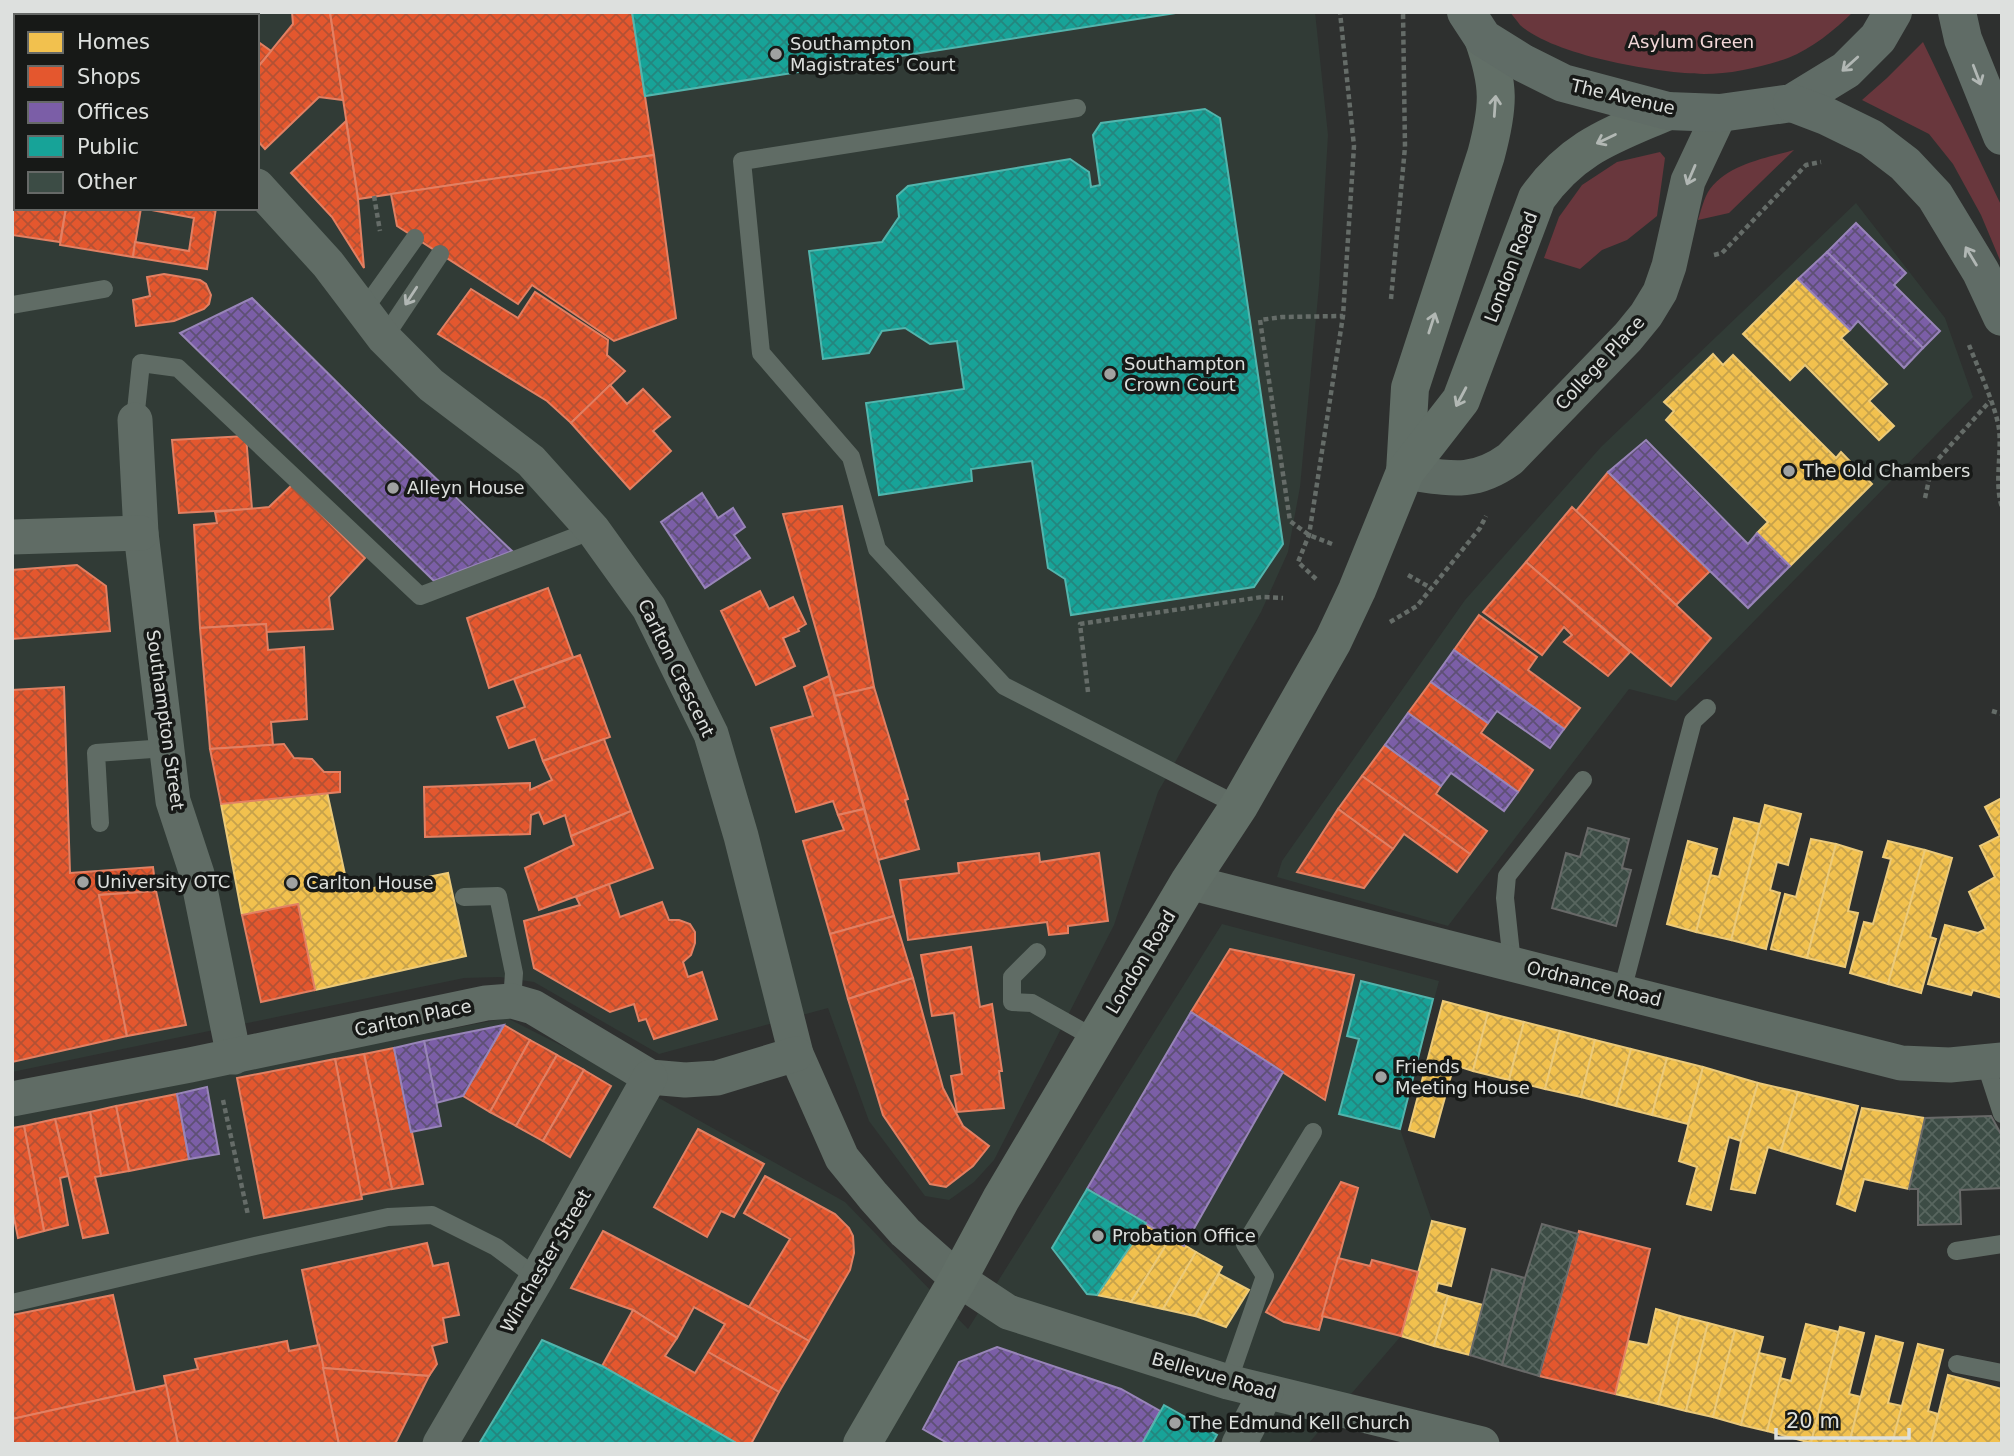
<svg xmlns="http://www.w3.org/2000/svg" width="2014" height="1456" font-family="'DejaVu Sans',sans-serif">
  <defs>
    <pattern id="homes-cross-hatch" width="8" height="8" patternUnits="userSpaceOnUse" patternTransform="scale(1.75)"><rect width="8" height="8" fill="#f2c14e"/><path d="M0 0l8 8M0 8l8-8" fill="none" stroke="#c6a24b"/></pattern>
    <pattern id="shops-cross-hatch" width="8" height="8" patternUnits="userSpaceOnUse" patternTransform="scale(1.75)"><rect width="8" height="8" fill="#e4572e"/><path d="M0 0l8 8M0 8l8-8" fill="none" stroke="#b35134"/></pattern>
    <pattern id="offices-cross-hatch" width="8" height="8" patternUnits="userSpaceOnUse" patternTransform="scale(1.75)"><rect width="8" height="8" fill="#7b5ea7"/><path d="M0 0l8 8M0 8l8-8" fill="none" stroke="#5e5075"/></pattern>
    <pattern id="public-cross-hatch" width="8" height="8" patternUnits="userSpaceOnUse" patternTransform="scale(1.75)"><rect width="8" height="8" fill="#17a398"/><path d="M0 0l8 8M0 8l8-8" fill="none" stroke="#24867e"/></pattern>
    <pattern id="building-cross-hatch" width="8" height="8" patternUnits="userSpaceOnUse" patternTransform="scale(1.75)"><rect width="8" height="8" fill="#3c4c45"/><path d="M0 0l8 8M0 8l8-8" fill="none" stroke="#58665f"/></pattern>
  </defs>
  <rect width="100%" height="100%" fill="#2e302f"/>
  <g fill="#313b36">
    <polygon points="105,12 1315,12 1328,135 1319,286 1300,487 1288,552 1261,612 1158,792 1114,925 994,1160 974,1182 949,1200 925,1196 869,1121 828,1008 659,1054 534,982 500,977 464,978 12,1072 12,85 16,86 16,208 257,208 257,16 103,16"/>
    <polygon points="1856,203 1945,318 1973,397 1676,701 1629,689 1448,926 1277,877 1282,861 1465,600 1601,447"/>
    <polygon points="1222,924 1439,981 1400,1129 1432,1221 1401,1336 1308,1444 12,1444 12,1113 507,1018 600,1065 845,1202 968,1329"/>
  </g>
  <g fill="#69373d">
    <path d="M1510 12H1853C1835 30 1811 49 1788 58 1762 67 1731 74 1704 74 1657 73 1555 56 1520 25 1517 21 1513 16 1510 12Z"/>
    <polygon points="1923,42 2002,207 2002,265 1981,215 1953,164 1929,134 1862,100 1887,78"/>
    <path d="M1794 150 1729 213 1698 220C1701 211 1704 197 1710 189 1729 164 1766 158 1794 150Z"/>
    <polygon points="1660,152 1665,158 1657,216 1627,240 1602,250 1580,269 1544,258 1559,217 1582,185 1617,162"/>
  </g>
  <g fill="url(#homes-cross-hatch)" stroke="#ecca79" stroke-width="2">
    <polygon points="1798,279 1850,330 1841,338 1887,384 1869,401 1894,426 1879,440 1805,365 1790,380 1743,334"/>
    <polygon points="1713,354 1723,365 1733,355 1836,458 1841,452 1872,484 1790,566 1757,533 1768,522 1666,420 1674,411 1664,402"/>
    <polygon points="327,792 349,893 448,873 466,956 315,990 298,904 242,915 221,804"/>
    <polygon points="2002,798 2002,998 1973,990 1971,995 1928,984 1945,925 1978,933 1986,929 1969,892 1995,877 1980,846 2000,836 1985,807"/>
    <polygon points="1765,805 1801,814 1788,865 1777,862 1770,890 1780,893 1766,949 1731,940"/>
    <polygon points="1734,818 1760,824 1731,940 1696,932 1710,875 1719,877"/>
    <polygon points="1811,839 1836,844 1807,958 1771,949 1785,894 1796,897"/>
    <polygon points="1688,841 1717,849 1696,932 1667,924"/>
    <polygon points="1888,841 1925,850 1888,984 1850,973 1864,922 1873,924 1891,859 1883,857"/>
    <polygon points="1836,844 1862,852 1848,911 1858,913 1845,967 1807,958"/>
    <polygon points="1925,850 1952,858 1930,937 1936,939 1921,993 1888,984"/>
    <polygon points="1443,1001 1488,1013 1473,1071 1454,1065 1434,1137 1409,1130"/>
    <polygon points="1488,1013 1524,1022 1509,1080 1473,1071"/>
    <polygon points="1524,1022 1560,1031 1545,1089 1509,1080"/>
    <polygon points="1560,1031 1595,1040 1581,1097 1545,1089"/>
    <polygon points="1595,1040 1631,1049 1616,1106 1581,1097"/>
    <polygon points="1631,1049 1667,1058 1652,1115 1616,1106"/>
    <polygon points="1667,1058 1703,1067 1688,1124 1652,1115"/>
    <polygon points="1703,1067 1758,1083 1741,1141 1729,1137 1711,1210 1687,1204 1697,1167 1679,1161"/>
    <polygon points="1758,1083 1798,1092 1781,1151 1768,1147 1755,1193 1731,1189 1741,1141"/>
    <polygon points="1798,1092 1858,1106 1841,1169 1781,1151"/>
    <polygon points="1862,1108 1925,1118 1909,1189 1864,1179 1855,1211 1837,1204"/>
    <polygon points="1432,1221 1465,1229 1451,1286 1438,1283 1436,1292 1448,1296 1434,1346 1401,1336"/>
    <polygon points="1146,1223 1171,1237 1131,1302 1097,1295"/>
    <polygon points="1171,1237 1196,1252 1163,1309 1131,1302"/>
    <polygon points="1196,1252 1222,1267 1195,1316 1163,1309"/>
    <polygon points="1219,1274 1249,1290 1226,1327 1195,1316"/>
    <polygon points="1448,1296 1483,1305 1470,1355 1434,1346"/>
    <polygon points="1656,1309 1680,1316 1658,1404 1615,1394 1628,1341 1648,1345"/>
    <polygon points="1680,1316 1708,1323 1686,1411 1658,1404"/>
    <polygon points="1708,1323 1735,1330 1713,1417 1686,1411"/>
    <polygon points="1806,1324 1839,1332 1811,1443 1767,1431 1780,1378 1791,1381"/>
    <polygon points="1840,1327 1864,1333 1849,1394 1861,1397 1849,1444 1811,1443"/>
    <polygon points="1735,1330 1763,1337 1741,1425 1713,1417"/>
    <polygon points="1876,1336 1903,1343 1888,1403 1902,1406 1892,1444 1849,1444"/>
    <polygon points="1918,1344 1943,1350 1928,1411 1938,1414 1931,1444 1892,1444"/>
    <polygon points="1759,1353 1785,1359 1767,1431 1741,1425"/>
    <polygon points="1948,1375 2002,1389 2002,1444 1931,1444"/>
  </g>
  <g fill="url(#shops-cross-hatch)" stroke="#e28063" stroke-width="2">
    <polygon points="118,12 178,12 184,16 116,16"/>
    <polygon points="292,12 330,12 343,100 319,97 265,149 257,140 257,68 293,24"/>
    <polygon points="330,12 632,12 654,155 358,199"/>
    <polygon points="257,41 271,51 257,68"/>
    <polygon points="346,121 358,199 364,268 332,217 291,173"/>
    <polygon points="654,155 676,318 614,341 532,285 518,304 397,226 391,194"/>
    <polygon points="12,166 16,166 16,208 66,208 60,242 12,235"/>
    <polygon points="66,208 141,208 133,257 60,245"/>
    <polygon points="141,208 216,208 207,269 133,257 135,242 189,251 194,218"/>
    <polygon points="164,274 200,280 206,284 211,295 209,304 204,309 174,321 136,326 133,300 150,296 147,277"/>
    <polygon points="471,289 518,318 535,292 608,340 607,355 625,371 571,423 547,401 438,334"/>
    <polygon points="610,385 627,404 643,389 670,417 653,431 671,451 630,489 571,423"/>
    <polygon points="246,436 252,509 179,513 172,440"/>
    <polygon points="1608,472 1710,571 1676,605 1576,511"/>
    <polygon points="292,485 365,558 329,597 333,629 266,632 266,624 200,628 194,525 217,523 215,512 269,507"/>
    <polygon points="842,506 874,687 835,696 783,514"/>
    <polygon points="1572,507 1711,638 1671,686 1526,562"/>
    <polygon points="1526,562 1630,652 1608,676 1564,642 1572,635 1564,627 1542,655 1483,612"/>
    <polygon points="77,565 106,586 110,631 12,639 12,570"/>
    <polygon points="548,588 573,657 489,688 467,618"/>
    <polygon points="760,591 769,609 793,597 806,624 798,629 799,631 783,638 795,666 756,685 721,611"/>
    <polygon points="1479,615 1537,657 1528,670 1580,708 1564,729 1454,650"/>
    <polygon points="266,624 268,650 304,647 307,719 271,722 273,745 210,749 200,628"/>
    <polygon points="580,655 610,737 543,761 535,739 509,748 497,717 525,707 514,679"/>
    <polygon points="829,676 864,809 838,815 833,801 796,812 771,728 813,716 804,687"/>
    <polygon points="1431,682 1488,723 1481,733 1533,770 1518,792 1408,713"/>
    <polygon points="64,687 70,873 153,867 156,891 99,895 127,1036 12,1062 12,690"/>
    <polygon points="874,687 908,799 905,800 919,849 878,860 835,696"/>
    <polygon points="604,739 631,811 571,836 565,815 544,824 539,812 531,815 530,834 425,837 424,787 530,783 530,790 552,780 543,761"/>
    <polygon points="284,744 294,758 312,759 324,772 340,772 340,792 221,804 210,749"/>
    <polygon points="1385,745 1441,786 1436,794 1487,831 1470,854 1362,776"/>
    <polygon points="1362,776 1470,854 1457,872 1404,834 1393,849 1338,809"/>
    <polygon points="864,809 894,916 830,934 803,841 844,830 838,815"/>
    <polygon points="1338,809 1393,849 1364,888 1297,872"/>
    <polygon points="631,811 653,868 539,910 525,868 574,845 571,836"/>
    <polygon points="1039,853 1040,862 1099,853 1108,921 1068,926 1068,933 1049,935 1047,922 908,940 900,880 959,873 958,863"/>
    <polygon points="609,884 620,917 662,902 669,920 679,920 690,924 695,932 695,943 691,955 683,962 688,977 702,972 717,1019 654,1039 646,1019 639,1021 634,1004 610,1012 534,968 524,921 580,905 576,897"/>
    <polygon points="156,891 186,1025 127,1036 99,895"/>
    <polygon points="298,904 315,990 261,1002 242,915"/>
    <polygon points="894,916 913,978 848,999 830,934"/>
    <polygon points="971,947 980,1007 992,1004 1002,1071 999,1071 1004,1108 957,1112 951,1076 962,1074 954,1013 932,1016 921,955"/>
    <polygon points="1230,949 1354,975 1325,1100 1191,1012"/>
    <polygon points="913,978 943,1088 963,1126 989,1146 973,1166 946,1187 930,1184 883,1115 848,999"/>
    <polygon points="504,1025 530,1040 490,1112 463,1096"/>
    <polygon points="530,1040 557,1055 516,1126 490,1112"/>
    <polygon points="394,1048 423,1184 392,1189 364,1054"/>
    <polygon points="364,1054 392,1189 361,1195 335,1059"/>
    <polygon points="557,1055 584,1070 543,1141 516,1126"/>
    <polygon points="335,1059 362,1199 264,1218 237,1078"/>
    <polygon points="584,1070 611,1086 570,1157 543,1141"/>
    <polygon points="177,1094 189,1159 129,1171 116,1106"/>
    <polygon points="116,1106 129,1171 101,1176 90,1112"/>
    <polygon points="90,1112 101,1176 95,1177 108,1233 83,1238 55,1119"/>
    <polygon points="55,1119 68,1176 60,1178 68,1225 44,1231 24,1126"/>
    <polygon points="24,1126 44,1231 18,1238 12,1208 12,1128"/>
    <polygon points="698,1129 764,1164 734,1217 721,1211 707,1237 654,1207"/>
    <polygon points="765,1176 835,1214 849,1228 853,1236 854,1253 850,1270 809,1341 749,1307 790,1239 744,1213"/>
    <polygon points="1341,1182 1358,1188 1319,1330 1284,1322 1266,1312"/>
    <polygon points="603,1231 749,1307 809,1341 779,1392 708,1352 725,1324 694,1307 677,1338 633,1310 571,1288"/>
    <polygon points="1579,1231 1650,1249 1615,1394 1539,1376"/>
    <polygon points="427,1243 433,1266 448,1263 459,1315 443,1318 447,1342 432,1346 437,1364 429,1376 323,1368 302,1270"/>
    <polygon points="1338,1258 1370,1266 1372,1260 1418,1272 1401,1336 1322,1316"/>
    <polygon points="113,1295 135,1392 12,1419 12,1315"/>
    <polygon points="633,1310 677,1338 665,1356 695,1373 708,1352 779,1392 751,1444 738,1444 602,1366"/>
    <polygon points="287,1341 289,1351 319,1345 339,1444 178,1444 164,1376 198,1369 195,1359"/>
    <polygon points="323,1368 429,1376 395,1444 339,1444"/>
    <polygon points="166,1385 178,1444 12,1444 12,1419"/>
  </g>
  <g fill="url(#offices-cross-hatch)" stroke="#9885b8" stroke-width="2">
    <polygon points="1856,223 1906,273 1894,285 1940,331 1923,348 1827,252"/>
    <polygon points="1827,252 1923,348 1904,368 1858,321 1850,330 1798,279"/>
    <polygon points="252,298 381,426 512,551 434,581 180,333"/>
    <polygon points="1646,440 1748,544 1757,533 1790,566 1748,608 1608,472"/>
    <polygon points="702,493 718,518 733,508 745,527 734,535 750,558 705,588 661,522"/>
    <polygon points="1454,650 1564,729 1550,748 1497,711 1488,723 1431,682"/>
    <polygon points="1408,713 1518,792 1504,811 1451,773 1441,786 1385,745"/>
    <polygon points="1191,1012 1283,1072 1184,1246 1087,1189"/>
    <polygon points="504,1025 463,1096 436,1103 424,1041"/>
    <polygon points="424,1041 441,1126 411,1132 394,1048"/>
    <polygon points="207,1087 219,1154 189,1159 177,1094"/>
    <polygon points="997,1347 1121,1389 1160,1411 1142,1444 949,1444 923,1429 959,1362"/>
  </g>
  <g fill="url(#public-cross-hatch)" stroke="#52b5ad" stroke-width="2">
    <polygon points="632,12 1182,12 645,96"/>
    <polygon points="1205,109 1220,118 1283,544 1254,587 1071,615 1065,579 1048,568 1032,461 971,469 972,481 879,495 866,403 964,389 957,341 930,344 905,328 882,331 869,353 823,359 809,251 882,242 899,217 897,196 908,186 1070,159 1089,172 1091,187 1100,185 1093,135 1101,123"/>
    <polygon points="1361,981 1433,999 1400,1129 1339,1114 1359,1039 1347,1036"/>
    <polygon points="1087,1189 1146,1223 1097,1295 1087,1294 1052,1248"/>
    <polygon points="542,1340 602,1366 738,1444 479,1444"/>
    <polygon points="1164,1405 1217,1435 1212,1444 1142,1444"/>
  </g>
  <g fill="url(#building-cross-hatch)" stroke="#686968" stroke-width="2">
    <polygon points="1588,828 1629,839 1622,868 1631,870 1616,926 1552,908 1566,853 1580,857"/>
    <polygon points="1991,1116 2002,1136 2002,1188 1960,1190 1961,1224 1918,1225 1918,1189 1909,1189 1925,1118"/>
    <polygon points="1542,1224 1578,1234 1539,1376 1502,1365 1525,1278"/>
    <polygon points="1492,1269 1525,1278 1502,1365 1470,1355"/>
  </g>
  <g fill="none" stroke-linecap="round" stroke-linejoin="round">
    <g stroke="#656c68" stroke-width="4.5" stroke-dasharray="5 3.5" stroke-linecap="butt">
      <polyline points="374,196 380,231"/>
      <polyline points="1714,255 1722,253 1806,165 1821,162"/>
      <polyline points="1391,299 1405,147 1403,12"/>
      <path d="M1969 345C1978 368 1996 407 1999 429 2002 454 1994 484 2002 507"/>
      <polyline points="1925,498 1932,466 1990,401"/>
      <polyline points="1332,544 1309,535 1290,521 1260,320 1282,317 1343,316"/>
      <polyline points="1408,575 1431,588"/>
      <polyline points="1316,579 1298,562 1309,535 1343,316 1354,146 1340,12"/>
      <polyline points="1390,622 1417,606 1480,528 1486,516"/>
      <polyline points="1088,692 1080,624 1262,597 1283,598"/>
      <polyline points="1992,711 2002,714"/>
      <polyline points="223,1100 248,1215"/>
    </g>
    <g stroke="#606c65" stroke-width="18">
      <polyline points="1077,108 742,161 761,353 851,457 877,549 1004,686 1239,806"/>
      <polyline points="12,305 104,289"/>
      <polyline points="363,311 415,238"/>
      <polyline points="384,338 440,254"/>
      <polyline points="135,420 141,363 178,368 420,596 593,530"/>
      <polyline points="100,823 96,753 166,748"/>
      <polyline points="464,897 498,896 514,973 512,1001"/>
      <polyline points="1037,952 1012,977 1012,1002 1032,1003 1096,1039"/>
      <polyline points="1512,963 1505,898 1507,876 1583,780"/>
      <polyline points="1622,991 1693,721 1707,708"/>
      <polyline points="1985,1062 2002,1114"/>
      <polyline points="1956,1251 2002,1244"/>
      <polyline points="12,1303 255,1246 388,1217 432,1215 496,1247 537,1278"/>
      <polyline points="1957,1364 2002,1373"/>
      <polyline points="1228,1382 1265,1276 1245,1244 1313,1132"/>
    </g>
    <g stroke="#606c65" stroke-width="35">
      <polyline points="64,16 65,12"/>
      <polyline points="12,50 16,51"/>
      <polyline points="257,186 328,264 384,338 431,385 531,461 593,530 649,608 711,734 741,836 796,1054 842,1158 873,1196 905,1232 958,1279 1008,1312 1228,1382 1482,1444"/>
      <polyline points="135,420 141,533 173,801 197,874 234,1057"/>
      <path d="M1405 472C1448 478 1473 486 1510 459L1628 337 1646 315 1660 292 1669 266 1688 181 1720 113"/>
      <polyline points="12,537 141,533"/>
      <polyline points="1189,882 1901,1063 1950,1065 2002,1060"/>
      <polyline points="12,1099 190,1065 486,1003 512,1001 533,1007 650,1077 685,1080 717,1078 796,1054"/>
      <polyline points="440,1444 537,1278 650,1077"/>
      <polyline points="1239,1444 1266,1392"/>
    </g>
    <g stroke="#626f67" stroke-width="38">
      <path d="M1405 472 1410 388 1486 155C1499 106 1500 86 1483 38"/>
      <path d="M862 1444 958 1279 1001 1199 1189 882 1239 806 1333 641 1357 590 1405 472 1461 400 1537 198C1574 146 1613 135 1668 111"/>
    </g>
    <g stroke="#606c66" stroke-width="38">
      <polyline points="1466,12 1483,38 1523,63 1563,83 1668,111 1720,113 1792,103 1846,70 1878,38 1893,12"/>
      <polyline points="1957,12 1963,39 2002,136"/>
      <polyline points="1792,103 1826,116 1871,138 1905,164 1935,196 1981,272 2002,317"/>
    </g>
  </g>
  <defs><path id="oneway-shaft" d="M-6 0H5M1.5-3L5.5 0L1.5 3" fill="none" stroke-width="1.6" stroke-linecap="round" stroke-linejoin="round" transform="scale(1.75)"/></defs>
  <g stroke="#b1b7b4">
    <use href="#oneway-shaft" transform="translate(1850 64) rotate(138)"/>
    <use href="#oneway-shaft" transform="translate(1977 75) rotate(69)"/>
    <use href="#oneway-shaft" transform="translate(1691 175) rotate(113)"/>
    <use href="#oneway-shaft" transform="translate(1971 256) rotate(-121)"/>
    <use href="#oneway-shaft" transform="translate(411 296) rotate(123)"/>
  </g>
  <g stroke="#b2b8b4">
    <use href="#oneway-shaft" transform="translate(1495 106) rotate(-86)"/>
    <use href="#oneway-shaft" transform="translate(1606 139) rotate(154)"/>
    <use href="#oneway-shaft" transform="translate(1432 323) rotate(-72)"/>
    <use href="#oneway-shaft" transform="translate(1461 397) rotate(118)"/>
  </g>
  <g fill="#a0a2a1" stroke="#171917" stroke-width="2.5">
    <circle cx="776" cy="54" r="7"/>
    <circle cx="1110" cy="374" r="7"/>
    <circle cx="1789" cy="471" r="7"/>
    <circle cx="393" cy="488" r="7"/>
    <circle cx="83" cy="882" r="7"/>
    <circle cx="292" cy="883" r="7"/>
    <circle cx="1381" cy="1077" r="7"/>
    <circle cx="1098" cy="1236" r="7"/>
    <circle cx="1175" cy="1423" r="7"/>
  </g>
  <g text-anchor="middle" stroke-width="7" stroke-linejoin="round" paint-order="stroke">
    <g font-size="18" fill="#f3d8d9" stroke="#171917">
      <text x="1691" y="48">Asylum Green</text>
    </g>
    <g font-size="18" fill="#dde0de" stroke="#171917" text-anchor="start">
      <text x="790" y="50">Southampton<tspan x="790" dy="21">Magistrates' Court</tspan></text>
      <text x="1124" y="370">Southampton<tspan x="1124" dy="21">Crown Court</tspan></text>
      <text x="1803" y="477">The Old Chambers</text>
      <text x="407" y="494">Alleyn House</text>
      <text x="97" y="888">University OTC</text>
      <text x="306" y="889">Carlton House</text>
      <text x="1395" y="1073">Friends<tspan x="1395" dy="21">Meeting House</tspan></text>
      <text x="1112" y="1242">Probation Office</text>
      <text x="1189" y="1429">The Edmund Kell Church</text>
    </g>
    <g font-size="18" fill="#dde0de" stroke="#171917">
      <text transform="translate(1623 97) rotate(13)" y="6">The Avenue</text>
      <text transform="translate(1511 267) rotate(-69)" y="6">London Road</text>
      <text transform="translate(1600 363) rotate(-47)" y="6">College Place</text>
      <text transform="translate(676 668) rotate(64)" y="6">Carlton Crescent</text>
      <text transform="translate(165 720) rotate(82)" y="6">Southampton Street</text>
      <text transform="translate(1141 962) rotate(-59)" y="6">London Road</text>
      <text transform="translate(1594 984) rotate(14)" y="6">Ordnance Road</text>
      <text transform="translate(413 1018) rotate(-12)" y="6">Carlton Place</text>
      <text transform="translate(546 1261) rotate(-60)" y="6">Winchester Street</text>
      <text transform="translate(1214 1376) rotate(16)" y="6">Bellevue Road</text>
    </g>
  </g>
  <rect width="2014" height="1456" fill="none" stroke="#dde0de" stroke-width="28"/>
  <rect x="14" y="14" width="245" height="196" fill="#171917" stroke="#666967" stroke-width="2"/>
  <rect x="28" y="32" width="35" height="21" fill="#f2c14e" stroke="#666967" stroke-width="2"/>
  <text x="77" y="49" font-size="21" fill="#dde0de">Homes</text>
  <rect x="28" y="66" width="35" height="21" fill="#e4572e" stroke="#666967" stroke-width="2"/>
  <text x="77" y="84" font-size="21" fill="#dde0de">Shops</text>
  <rect x="28" y="102" width="35" height="21" fill="#7b5ea7" stroke="#666967" stroke-width="2"/>
  <text x="77" y="119" font-size="21" fill="#dde0de">Offices</text>
  <rect x="28" y="136" width="35" height="21" fill="#17a398" stroke="#666967" stroke-width="2"/>
  <text x="77" y="154" font-size="21" fill="#dde0de">Public</text>
  <rect x="28" y="172" width="35" height="21" fill="#3c4c45" stroke="#666967" stroke-width="2"/>
  <text x="77" y="189" font-size="21" fill="#dde0de">Other</text>
  <path d="M1776 1428v10h133v-10" fill="none" stroke="#dde0de" stroke-width="3.5"/>
  <text x="1786" y="1428" font-size="21" fill="#dde0de" stroke="#171917" stroke-width="5" paint-order="stroke">20 m</text>
</svg>
